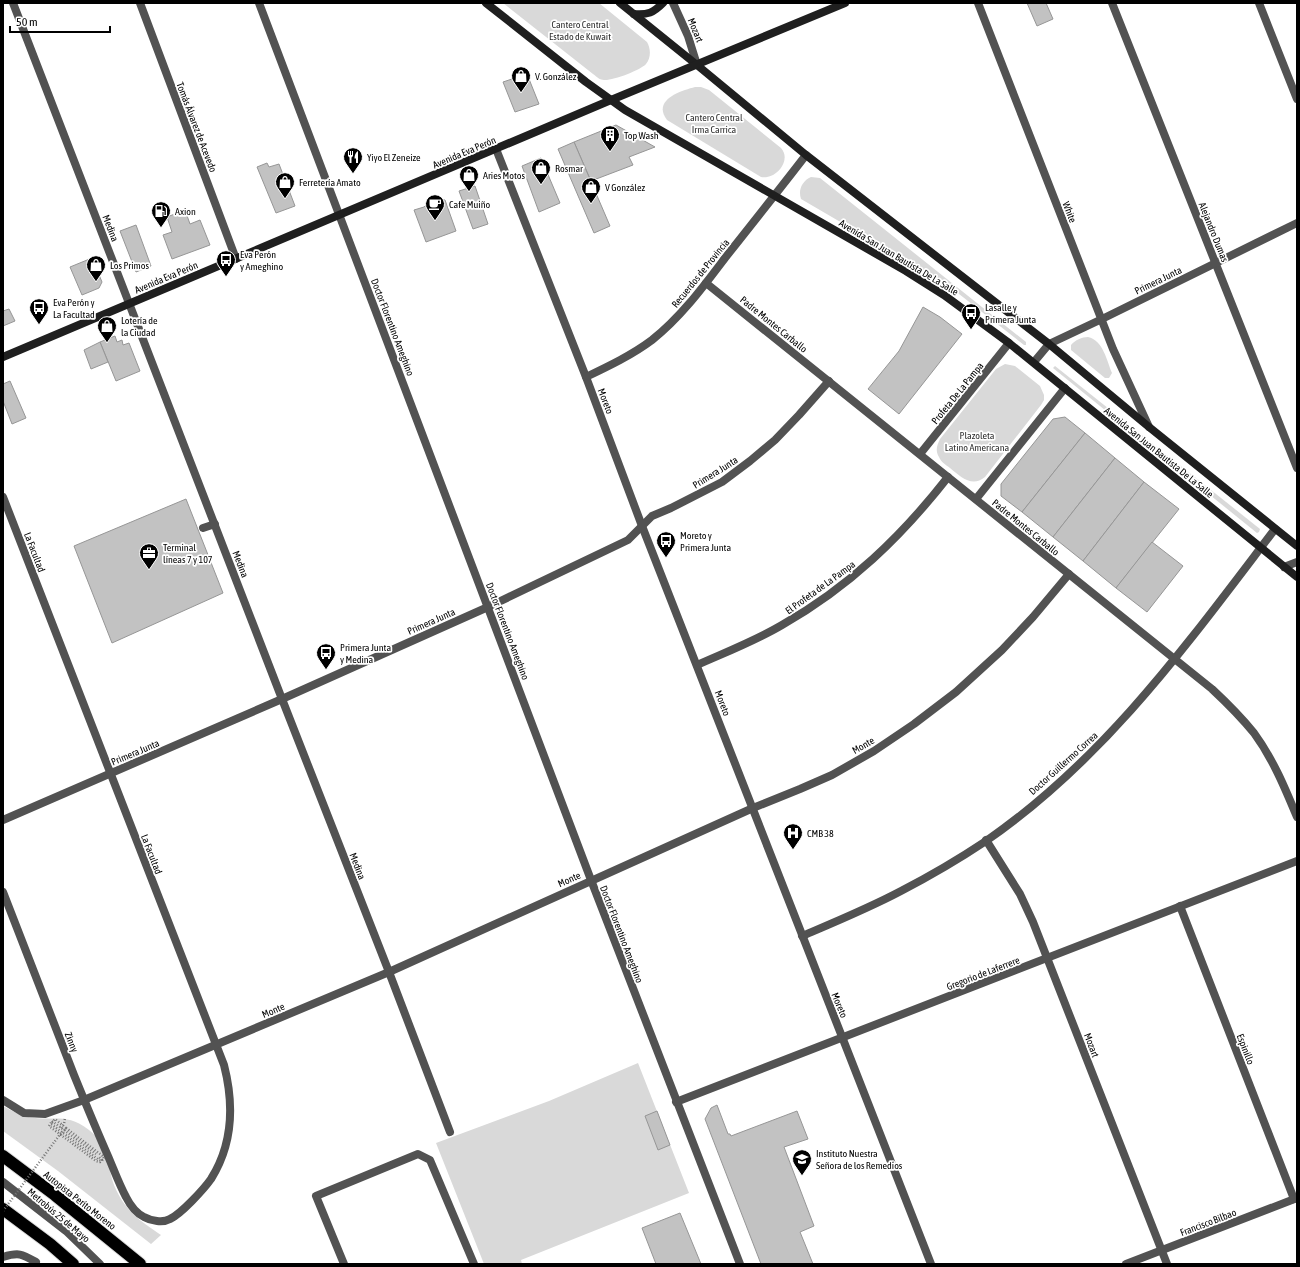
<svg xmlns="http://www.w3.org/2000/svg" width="1300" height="1267" font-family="'Asap Condensed',sans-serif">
  <rect width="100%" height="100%" fill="#fff"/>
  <g fill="#d9d9d9">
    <path d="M503 3H599L647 42C651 49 651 58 646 64 641 70 612 81 604 80 600 80 597 77 593 74Z"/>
    <path d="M695 87H701L709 90 781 148C792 160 776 180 761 177L667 120C652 100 680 91 695 87Z"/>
    <path d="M811 177 820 178 1026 342V345H1024L945 283 801 199C798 190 802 181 811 177Z"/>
    <path d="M1088 337C1103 340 1107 361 1112 373L1109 378H1105L1071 350V345C1075 340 1082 337 1088 337Z"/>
    <path d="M1005 364 1015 366 1040 386 1044 395V400L1041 405 985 477C972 488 961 477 950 468 946 465 941 462 939 457 935 451 937 445 940 439L996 369Z"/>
    <polygon points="1055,366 1260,529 1259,532 1257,533 1053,368"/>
    <polygon points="638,1063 689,1193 521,1260 522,1264 484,1264 436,1143 549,1101"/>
    <path d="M3 1106C11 1110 19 1115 28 1117 53 1122 66 1112 89 1130 98 1137 105 1147 108 1158 110 1168 110 1174 114 1185 125 1211 139 1220 161 1235L151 1244 58 1171 3 1131Z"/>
  </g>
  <g fill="#c2c2c2" stroke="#969696">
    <polygon points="1027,3 1046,3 1053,19 1037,26"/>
    <polygon points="527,74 539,104 515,112 503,82"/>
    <polygon points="616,125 655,147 629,157 633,165 591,181 574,142"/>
    <polygon points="574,142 610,226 594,233 558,149"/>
    <polygon points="541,158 560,203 539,212 522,166"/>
    <polygon points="267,163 269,167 279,164 295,206 276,213 257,167"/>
    <polygon points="475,186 488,224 473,229 459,191"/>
    <polygon points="435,199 445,200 456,231 426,242 414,210 424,207 430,201"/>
    <polygon points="185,210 190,224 200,220 210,245 172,259 163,235 172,232 167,217"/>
    <polygon points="136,225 151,266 136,272 120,231"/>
    <polygon points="92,258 102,282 99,288 82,295 70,267"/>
    <polygon points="923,307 940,317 962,334 899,414 868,389 899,351"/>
    <polygon points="9,309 15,321 3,326 3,311"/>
    <polygon points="115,336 117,342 122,340 123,345 129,343 140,371 116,381 100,342"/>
    <polygon points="100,342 108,362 91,369 84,350"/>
    <polygon points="10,381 26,418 12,424 3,401 3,384"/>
    <polygon points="1065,417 1085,433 1022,512 1001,496 1001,484 1053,419"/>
    <polygon points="1085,433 1115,458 1053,537 1022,512"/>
    <polygon points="1115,458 1144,482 1083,561 1053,537"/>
    <polygon points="1144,482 1179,509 1116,588 1083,561"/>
    <polygon points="186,499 223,593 112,643 74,546"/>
    <polygon points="1152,542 1183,566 1147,612 1116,588"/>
    <polygon points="717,1105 728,1134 730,1134 731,1136 797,1111 808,1139 784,1147 814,1226 800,1232 813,1264 761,1264 705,1119 711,1108"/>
    <polygon points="657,1111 670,1145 658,1150 645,1116"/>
    <polygon points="680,1213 701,1264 656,1264 642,1228"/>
  </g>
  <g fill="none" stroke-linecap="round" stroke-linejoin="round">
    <defs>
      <g id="highway">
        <polyline points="3,1156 55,1195 140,1264"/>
        <polyline points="3,1209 50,1244 73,1264"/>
      </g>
    </defs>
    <use href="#highway" stroke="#dbdbdb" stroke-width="14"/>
    <g stroke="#747474" stroke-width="2.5" stroke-dasharray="1 2" stroke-linecap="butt">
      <polyline points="61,1128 64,1124 65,1118"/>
      <polyline points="61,1135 49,1126 52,1121 96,1154"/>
    </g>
    <g stroke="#525252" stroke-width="8">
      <polyline points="203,528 215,524"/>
      <polyline points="3,1182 66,1231 100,1264"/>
      <polyline points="344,1264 316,1196 418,1154 430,1160 474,1264"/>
    </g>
    <g stroke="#525252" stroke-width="8">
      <polyline points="13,3 282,699 389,972 450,1132"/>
      <polyline points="140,3 236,259"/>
      <polyline points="259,3 591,880 740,1264"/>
      <polyline points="673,3 688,36 697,65"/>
      <polyline points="978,3 1113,349 1149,427"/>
      <polyline points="1112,3 1297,468"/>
      <polyline points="1259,3 1297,99"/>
      <polyline points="496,149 586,377 642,526 931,1264"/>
      <path d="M706 283 1212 689C1227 703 1241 717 1254 733 1273 759 1285 788 1297 817"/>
      <polyline points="1034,362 1049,344 1102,319 1297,223"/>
      <path d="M586 377C609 366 632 355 652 340 681 317 703 287 725 258 752 224 779 190 806 155"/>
      <polyline points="920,454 1009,343"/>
      <path d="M3 497 224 1065C234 1104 233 1144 211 1179 204 1189 181 1214 170 1219 163 1223 151 1221 144 1217 136 1213 130 1205 126 1197 119 1184 114 1170 108 1156 96 1129 85 1102 74 1075 50 1014 27 953 3 892"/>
      <polyline points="976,499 1065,388"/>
      <polyline points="1284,567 1297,562"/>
      <path d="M697 665C726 652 755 641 782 625 849 587 901 537 948 477"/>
      <polyline points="3,820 282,699 488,607 628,540 652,516 671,508 722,482 750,461 775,440 799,415 829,381"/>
      <polyline points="986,840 1020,894 1033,922 1167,1264"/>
      <polyline points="1180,906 1294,1199"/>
      <path d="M802 936C835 922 869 908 901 891 930 876 959 859 986 841 1105 759 1188 643 1275 529"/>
      <polyline points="3,1100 24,1113 45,1114 84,1100 389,972 753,808 800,789 832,775 874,751 914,724 956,692 1002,650 1033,617 1069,574"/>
      <polyline points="676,1102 1297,861"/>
      <path d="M3 1257C19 1252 22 1254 36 1262"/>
      <polyline points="1126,1264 1297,1198"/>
    </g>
    <g stroke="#1f1f1f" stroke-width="8">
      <polyline points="486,3 586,82 625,110 906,271 944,295 1009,343 1297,577"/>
      <polyline points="620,3 697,65 806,155 1049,344 1149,427 1297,546"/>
      <path d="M634 14C648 15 653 13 663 3"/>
      <polyline points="3,357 611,100 845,3"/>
    </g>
    <use href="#highway" stroke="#000" stroke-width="12"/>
    <g stroke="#747474" stroke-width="2.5" stroke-dasharray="1 2" stroke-linecap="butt">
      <polyline points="66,1128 55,1119 51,1124 99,1160 102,1161 104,1157 66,1128 61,1135 96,1161 100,1162 102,1160 99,1157"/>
      <polyline points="3,1211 61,1133"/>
    </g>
  </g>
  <defs>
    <symbol id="shop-pin" viewBox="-11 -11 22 30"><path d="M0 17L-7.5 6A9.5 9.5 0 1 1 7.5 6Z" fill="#000" stroke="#fff"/><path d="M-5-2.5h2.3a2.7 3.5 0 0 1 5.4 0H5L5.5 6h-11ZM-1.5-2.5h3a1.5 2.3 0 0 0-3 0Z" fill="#fff"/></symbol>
    <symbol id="building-pin" viewBox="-11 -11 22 30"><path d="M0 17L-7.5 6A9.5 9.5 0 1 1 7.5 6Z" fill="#000" stroke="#fff"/><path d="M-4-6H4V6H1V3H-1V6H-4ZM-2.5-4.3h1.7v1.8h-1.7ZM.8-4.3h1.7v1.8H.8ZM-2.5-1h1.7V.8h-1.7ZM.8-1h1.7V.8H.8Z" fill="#fff"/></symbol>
    <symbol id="restaurant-pin" viewBox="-11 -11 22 30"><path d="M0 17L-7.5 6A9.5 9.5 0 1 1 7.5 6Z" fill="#000" stroke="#fff"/><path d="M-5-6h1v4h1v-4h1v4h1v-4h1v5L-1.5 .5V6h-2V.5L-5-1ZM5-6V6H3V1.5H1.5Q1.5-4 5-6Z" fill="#fff"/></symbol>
    <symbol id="cafe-pin" viewBox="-11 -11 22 30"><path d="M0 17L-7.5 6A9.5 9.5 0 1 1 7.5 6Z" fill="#000" stroke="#fff"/><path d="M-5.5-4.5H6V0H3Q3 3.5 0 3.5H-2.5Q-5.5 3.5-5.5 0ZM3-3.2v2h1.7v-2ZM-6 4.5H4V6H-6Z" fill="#fff"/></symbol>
    <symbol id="fuel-pin" viewBox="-11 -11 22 30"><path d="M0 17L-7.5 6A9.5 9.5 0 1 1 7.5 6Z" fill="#000" stroke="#fff"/><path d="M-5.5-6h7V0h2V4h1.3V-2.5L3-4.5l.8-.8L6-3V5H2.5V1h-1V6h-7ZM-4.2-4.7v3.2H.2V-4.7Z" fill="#fff"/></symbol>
    <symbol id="bus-pin" viewBox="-11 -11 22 30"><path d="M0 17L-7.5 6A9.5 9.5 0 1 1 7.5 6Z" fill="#000" stroke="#fff"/><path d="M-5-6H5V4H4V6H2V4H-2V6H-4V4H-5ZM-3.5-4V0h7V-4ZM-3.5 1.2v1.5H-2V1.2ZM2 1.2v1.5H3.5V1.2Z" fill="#fff"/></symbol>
    <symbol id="office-pin" viewBox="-11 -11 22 30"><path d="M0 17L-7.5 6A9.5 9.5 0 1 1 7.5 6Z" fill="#000" stroke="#fff"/><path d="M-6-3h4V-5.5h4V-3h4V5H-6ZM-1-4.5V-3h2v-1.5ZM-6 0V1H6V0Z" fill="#fff"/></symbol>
    <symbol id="hospital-pin" viewBox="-11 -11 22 30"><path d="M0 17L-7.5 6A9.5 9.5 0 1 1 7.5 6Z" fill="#000" stroke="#fff"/><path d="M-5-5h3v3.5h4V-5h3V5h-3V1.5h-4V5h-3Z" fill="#fff"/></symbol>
    <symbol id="school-pin" viewBox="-11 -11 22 30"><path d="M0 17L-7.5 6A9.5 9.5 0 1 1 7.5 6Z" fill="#000" stroke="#fff"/><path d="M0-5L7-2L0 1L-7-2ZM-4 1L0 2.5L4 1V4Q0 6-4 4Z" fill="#fff"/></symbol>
  </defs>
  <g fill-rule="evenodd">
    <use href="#shop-pin" x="510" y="65" width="22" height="30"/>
    <use href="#building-pin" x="599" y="124" width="22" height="30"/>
    <use href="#restaurant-pin" x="342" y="146" width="22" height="30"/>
    <use href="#shop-pin" x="530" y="157" width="22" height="30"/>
    <use href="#shop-pin" x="458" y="164" width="22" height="30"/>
    <use href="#shop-pin" x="274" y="171" width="22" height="30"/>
    <use href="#shop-pin" x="580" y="176" width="22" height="30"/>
    <use href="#cafe-pin" x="424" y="193" width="22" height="30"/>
    <use href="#fuel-pin" x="150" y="200" width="22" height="30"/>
    <use href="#bus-pin" x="215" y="249" width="22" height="30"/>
    <use href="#shop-pin" x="85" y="254" width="22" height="30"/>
    <use href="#bus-pin" x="28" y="297" width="22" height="30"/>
    <use href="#bus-pin" x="960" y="302" width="22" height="30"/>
    <use href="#shop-pin" x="96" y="315" width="22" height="30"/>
    <use href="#bus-pin" x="655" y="530" width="22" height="30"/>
    <use href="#office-pin" x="138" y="542" width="22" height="30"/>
    <use href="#bus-pin" x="315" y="642" width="22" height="30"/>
    <use href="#hospital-pin" x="782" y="822" width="22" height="30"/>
    <use href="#school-pin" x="791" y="1148" width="22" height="30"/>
  </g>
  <g text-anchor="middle" stroke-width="3.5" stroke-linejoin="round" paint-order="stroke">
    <g font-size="10" fill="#303030" stroke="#fff">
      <text x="580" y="28">Cantero Central<tspan x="580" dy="12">Estado de Kuwait</tspan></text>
      <text x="714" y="121">Cantero Central<tspan x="714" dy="12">Irma Carrica</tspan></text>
      <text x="977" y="439">Plazoleta<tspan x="977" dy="12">Latino Americana</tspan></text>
    </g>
    <g font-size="10" fill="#000" stroke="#fff">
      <text transform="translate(696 30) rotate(68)" y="4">Mozart</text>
      <text transform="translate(197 127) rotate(69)" y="4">Tomás Álvarez de Acevedo</text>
      <text transform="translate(464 152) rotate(-23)" y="4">Avenida Eva Perón</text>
      <text transform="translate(1070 212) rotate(69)" y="4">White</text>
      <text transform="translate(111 228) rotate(69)" y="4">Medina</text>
      <text transform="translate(1214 232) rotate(68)" y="4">Alejandro Dumas</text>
      <text transform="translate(899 257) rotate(31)" y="4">Avenida San Juan Bautista De La Salle</text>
      <text transform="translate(700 273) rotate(-51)" y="4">Recuerdos de Provincia</text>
      <text transform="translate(166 277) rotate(-23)" y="4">Avenida Eva Perón</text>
      <text transform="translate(1158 280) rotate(-26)" y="4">Primera Junta</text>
      <text transform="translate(774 324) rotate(39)" y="4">Padre Montes Carballo</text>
      <text transform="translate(393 327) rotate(69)" y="4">Doctor Florentino Ameghino</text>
      <text transform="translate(957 393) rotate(-51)" y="4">Profeta De La Pampa</text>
      <text transform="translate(606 401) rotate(69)" y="4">Moreto</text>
      <text transform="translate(1159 452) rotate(39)" y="4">Avenida San Juan Bautista De La Salle</text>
      <text transform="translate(715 472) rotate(-32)" y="4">Primera Junta</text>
      <text transform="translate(1026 527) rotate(39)" y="4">Padre Montes Carballo</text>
      <text transform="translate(35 552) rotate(69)" y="4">La Facultad</text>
      <text transform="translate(241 564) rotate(69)" y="4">Medina</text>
      <text transform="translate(820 587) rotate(-36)" y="4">El Profeta de La Pampa</text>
      <text transform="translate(431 621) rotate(-24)" y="4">Primera Junta</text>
      <text transform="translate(508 631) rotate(69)" y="4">Doctor Florentino Ameghino</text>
      <text transform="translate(723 703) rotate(69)" y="4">Moreto</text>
      <text transform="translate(863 745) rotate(-30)" y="4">Monte</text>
      <text transform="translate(135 752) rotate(-23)" y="4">Primera Junta</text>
      <text transform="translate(1063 763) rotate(-42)" y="4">Doctor Guillermo Correa</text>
      <text transform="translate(152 854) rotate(69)" y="4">La Facultad</text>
      <text transform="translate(358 866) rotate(69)" y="4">Medina</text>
      <text transform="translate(569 879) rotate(-24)" y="4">Monte</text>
      <text transform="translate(622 934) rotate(69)" y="4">Doctor Florentino Ameghino</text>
      <text transform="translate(983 973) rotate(-21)" y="4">Gregorio de Laferrere</text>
      <text transform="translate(840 1005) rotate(68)" y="4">Moreto</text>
      <text transform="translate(273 1010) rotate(-23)" y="4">Monte</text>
      <text transform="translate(72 1042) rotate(69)" y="4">Zinny</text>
      <text transform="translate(1092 1045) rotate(69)" y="4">Mozart</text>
      <text transform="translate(1246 1049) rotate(69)" y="4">Espinillo</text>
      <text transform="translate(80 1200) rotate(38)" y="4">Autopista Perito Moreno</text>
      <text transform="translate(59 1215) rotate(40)" y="4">Metrobús 25 de Mayo</text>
      <text transform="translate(1208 1222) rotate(-21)" y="4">Francisco Bilbao</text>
    </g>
    <g font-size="10" fill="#000" stroke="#fff" text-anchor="start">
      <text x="535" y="80">V. González</text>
      <text x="624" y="139">Top Wash</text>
      <text x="367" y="161">Yiyo El Zeneize</text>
      <text x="555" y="172">Rosmar</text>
      <text x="483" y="179">Aries Motos</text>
      <text x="299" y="186">Ferretería Amato</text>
      <text x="605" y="191">V González</text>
      <text x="449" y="208">Cafe Muiño</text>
      <text x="175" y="215">Axion</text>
      <text x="240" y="258">Eva Perón<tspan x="240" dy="12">y Ameghino</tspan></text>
      <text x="110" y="269">Los Primos</text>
      <text x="53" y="306">Eva Perón y<tspan x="53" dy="12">La Facultad</tspan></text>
      <text x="985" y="311">Lasalle y<tspan x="985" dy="12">Primera Junta</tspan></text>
      <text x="121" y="324">Lotería de<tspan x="121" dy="12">la Ciudad</tspan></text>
      <text x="680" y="539">Moreto y<tspan x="680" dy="12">Primera Junta</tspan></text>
      <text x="163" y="551">Terminal<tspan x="163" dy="12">líneas 7 y 107</tspan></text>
      <text x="340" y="651">Primera Junta<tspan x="340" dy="12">y Medina</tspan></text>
      <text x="807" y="837">CMB 38</text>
      <text x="816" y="1157">Instituto Nuestra<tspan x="816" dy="12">Señora de los Remedios</tspan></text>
    </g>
  </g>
  <rect width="1300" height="1267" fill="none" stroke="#000000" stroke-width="8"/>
  <path d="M10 26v6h100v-6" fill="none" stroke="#000000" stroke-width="2"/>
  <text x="16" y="26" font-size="12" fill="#000000" stroke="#ffffff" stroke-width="3" paint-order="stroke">50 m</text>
</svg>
